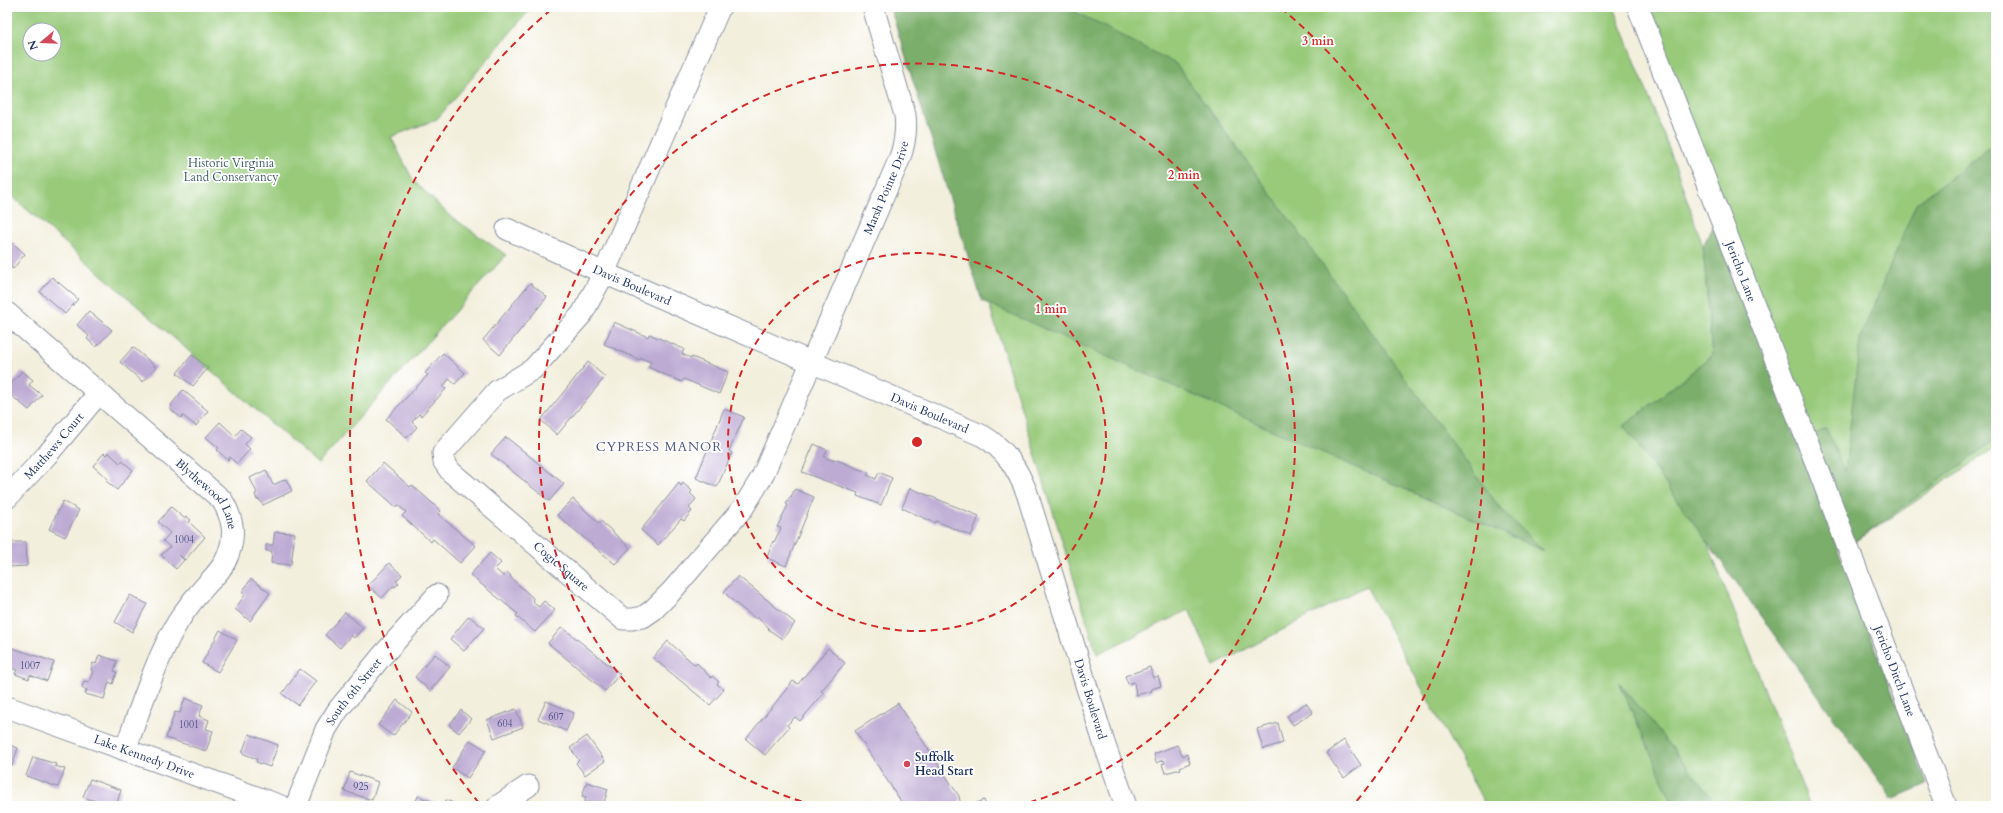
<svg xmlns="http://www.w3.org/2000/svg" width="2003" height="813" font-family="Cardo,serif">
  <rect width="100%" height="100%" fill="#fff"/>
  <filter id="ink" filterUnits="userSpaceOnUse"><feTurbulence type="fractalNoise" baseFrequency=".025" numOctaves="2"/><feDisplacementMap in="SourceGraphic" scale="8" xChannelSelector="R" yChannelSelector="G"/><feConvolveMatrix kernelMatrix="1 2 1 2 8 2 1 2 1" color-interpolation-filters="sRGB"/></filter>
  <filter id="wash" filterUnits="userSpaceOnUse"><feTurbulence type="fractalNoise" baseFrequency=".012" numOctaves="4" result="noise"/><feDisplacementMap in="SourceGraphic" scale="16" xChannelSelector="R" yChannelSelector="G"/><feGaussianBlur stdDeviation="0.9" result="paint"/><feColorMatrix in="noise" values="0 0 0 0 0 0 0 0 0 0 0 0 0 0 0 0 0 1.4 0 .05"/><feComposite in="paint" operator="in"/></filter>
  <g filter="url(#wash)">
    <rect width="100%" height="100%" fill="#f3efdd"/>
    <g fill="#98ca7a" stroke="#5a7c6c" fill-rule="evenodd">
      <path d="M7 7H532L437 119 391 137 413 180 449 215 506 255 318 464 7 192ZM30 30H54V54H30Z"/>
      <polygon points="897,7 1614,7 1673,159 1703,246 1712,356 1653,403 1810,806 1486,806 1366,586 1214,666 1189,610 1097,654"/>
      <polygon points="1644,7 1996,7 1996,143 1916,204 1996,348 1996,447 1855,542"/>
    </g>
    <g fill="#7aae6a" stroke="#4a6e64">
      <polygon points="890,7 1066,7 1176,64 1500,508 1544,551 982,301"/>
      <polygon points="1996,143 1996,439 1853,543 1811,437 1826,428 1845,472 1860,338 1916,204"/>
      <polygon points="1714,223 1927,784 1892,799 1624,426 1712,356 1703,246"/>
      <polygon points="1619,682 1719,806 1674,806"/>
    </g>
    <g id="blocks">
      <g fill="#beabd4">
        <polygon points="7,238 25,254 13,269 7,264"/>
        <polygon points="52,277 78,299 65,314 40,292"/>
        <polygon points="530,283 547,297 500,355 483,340"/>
        <polygon points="89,311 112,330 96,347 87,339 89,336 77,325"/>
        <polygon points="614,322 648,337 649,334 684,349 682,354 691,358 692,357 728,372 719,394 684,379 682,382 648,367 651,362 641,358 640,360 604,344"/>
        <polygon points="133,347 156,367 143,382 120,362"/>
        <polygon points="443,353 465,373 455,384 449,379 443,387 446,389 421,416 419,414 412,422 417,427 407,438 386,419 428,375 425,373"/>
        <polygon points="192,355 208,368 193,386 177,373"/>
        <polygon points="588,362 605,377 557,435 541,420"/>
        <polygon points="22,371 33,380 29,385 42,395 29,410 7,392 7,389"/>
        <polygon points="183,390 208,411 196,426 183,416 181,418 170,409 172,406 171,405"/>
        <polygon points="724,409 744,417 729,451 732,453 717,487 696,478"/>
        <polygon points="220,422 235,436 241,429 251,437 245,444 250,449 237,464 230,457 228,460 217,450 219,448 206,437"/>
        <polygon points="506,437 564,484 549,501 491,454"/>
        <polygon points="814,444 827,450 824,457 834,461 834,459 869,473 867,475 876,479 879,472 892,478 881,505 857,496 858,493 802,472"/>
        <polygon points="108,452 120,463 122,461 133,470 117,490 106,481 108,479 93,466 104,453 106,455"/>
        <polygon points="383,463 410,487 412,485 441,511 438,514 476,546 460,563 433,539 431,542 402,516 406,512 398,505 396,507 367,481"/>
        <polygon points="266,470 273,485 286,479 292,491 263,505 259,499 257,500 255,494 257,493 250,478"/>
        <polygon points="679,483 681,486 683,483 692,491 690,493 696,499 689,508 692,511 684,521 681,519 658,545 641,530"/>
        <polygon points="910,488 979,516 971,536 936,521 935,523 902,508"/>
        <polygon points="795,489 814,497 786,566 767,558 773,541 774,542 781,528 777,527 788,505 786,504 790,497 791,497"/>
        <polygon points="573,499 599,523 601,521 630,548 615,564 557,515"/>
        <polygon points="63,501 79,510 65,537 49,529"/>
        <polygon points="171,507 184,518 186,516 191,520 189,522 205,537 185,560 179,555 184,560 176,569 161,555 170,547 163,541 170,533 158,522"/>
        <polygon points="275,532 295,533 291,565 271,563 272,551 266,551 266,545 273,545"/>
        <polygon points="10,542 26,542 27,566 7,567 7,548 10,548"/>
        <polygon points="490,553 501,563 495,569 503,576 507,572 511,576 510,577 533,598 534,603 539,607 544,601 555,610 535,632 516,616 518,614 470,575"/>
        <polygon points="389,563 402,575 396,581 399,583 395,587 393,586 382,598 368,586"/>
        <polygon points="738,576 795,623 782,639 768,629 769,628 757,617 756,619 736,604 724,592"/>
        <polygon points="251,579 270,593 250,621 235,609 245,595 242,592"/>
        <polygon points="130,595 147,604 132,632 115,622"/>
        <polygon points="345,612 363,628 354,638 351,635 340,648 325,635"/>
        <polygon points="469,616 484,628 464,651 450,639"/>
        <polygon points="562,627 620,674 605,691 548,643"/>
        <polygon points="220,630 237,640 218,672 202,663"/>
        <polygon points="668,641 695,665 697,663 711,678 712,676 719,682 717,684 724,690 710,705 653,658"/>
        <polygon points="13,648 54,662 47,681 30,675 29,679 15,674 17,670 7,667"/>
        <polygon points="828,648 845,663 821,691 824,693 800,721 795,717 787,725 789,727 765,755 746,739 793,681 798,684"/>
        <polygon points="435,654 450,667 430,691 415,677"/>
        <polygon points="99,655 117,661 114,671 117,672 113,684 109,682 104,699 85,694 87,690 82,688 84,681 89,682 93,671 91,670 93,663 96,664"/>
        <polygon points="1150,667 1153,678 1158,676 1161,686 1151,689 1152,691 1136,695 1134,682 1128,684 1125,676"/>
        <polygon points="300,669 316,681 298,705 282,694"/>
        <polygon points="185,698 203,705 199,716 209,720 206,729 213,731 206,751 166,738 175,712 180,713"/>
        <polygon points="397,700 412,712 393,736 378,725"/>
        <polygon points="546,701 574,713 566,731 538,719"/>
        <polygon points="898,703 959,796 961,806 904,806 855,731"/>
        <polygon points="1306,703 1313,713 1293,725 1287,716"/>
        <polygon points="516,709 523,727 494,738 487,720"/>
        <polygon points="461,710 471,719 459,733 449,725"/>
        <polygon points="1278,723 1283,743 1263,749 1257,729"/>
        <polygon points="249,734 278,745 270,767 256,762 257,759 242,753"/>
        <polygon points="587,736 605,761 585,775 576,763 579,760 570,748"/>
        <polygon points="470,740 486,750 468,778 452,768"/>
        <polygon points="1344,740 1361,765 1344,778 1326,753"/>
        <polygon points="7,744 18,748 12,766 7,764"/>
        <polygon points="1177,745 1183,756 1187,754 1190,763 1180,767 1181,769 1165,773 1162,764 1165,763 1163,760 1156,763 1154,754"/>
        <polygon points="33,757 56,764 55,766 65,769 58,787 26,776"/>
        <polygon points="350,772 378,782 372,800 344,791"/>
        <polygon points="90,779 121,790 116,806 109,806 83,797"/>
        <polygon points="587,782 608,789 603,806 583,806 586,797 582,796"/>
        <polygon points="418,796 444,806 446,800 461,806 414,806"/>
        <polygon points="984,800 986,806 969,806"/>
        <polygon points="163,802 175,806 159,806"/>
      </g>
    </g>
  </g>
  <g filter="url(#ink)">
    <use href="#blocks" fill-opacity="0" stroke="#878f9e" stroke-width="1"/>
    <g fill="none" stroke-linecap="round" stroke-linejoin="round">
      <defs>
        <g id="minor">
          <path id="s1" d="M720 7 604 273 582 314 533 369 497 391 443 453 444 462 451 472 623 619H632L643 617 653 610 671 592 743 508 762 477 899 160C905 144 907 131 905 115L873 7"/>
          <path id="s2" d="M1638 7 1819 471 1946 806"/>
          <path id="s3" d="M507 229 604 273 983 436C1006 450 1017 468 1027 493L1104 743 1126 806"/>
          <path id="s4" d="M7 313 222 500C233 519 236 534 228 555 223 570 210 580 201 591 189 604 179 619 171 634 152 671 139 712 125 750"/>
          <path id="s5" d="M7 498 47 455 99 393"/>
          <path id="s6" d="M7 707 281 806"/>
          <path id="s7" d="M296 806 326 729 338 710 381 657 437 595"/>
          <polyline points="498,806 528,786"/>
        </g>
      </defs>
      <use href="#minor" stroke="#878f9e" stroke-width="23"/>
      <use href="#minor" stroke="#fff" stroke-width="21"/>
    </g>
  </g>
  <g fill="none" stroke="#d62828" stroke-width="2" stroke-dasharray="7 5">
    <circle cx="917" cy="442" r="189"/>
    <path d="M813 805A378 378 0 1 1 1021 805"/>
    <path d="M479 803A567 567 0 0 1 553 8M1281 8A567 567 0 0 1 1355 803"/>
  </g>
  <circle fill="#d1495b" stroke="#fff" stroke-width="1.5" cx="907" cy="764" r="4"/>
  <g text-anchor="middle" stroke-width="3.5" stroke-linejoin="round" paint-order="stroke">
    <g font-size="10" fill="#444e7c">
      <text x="184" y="543">1004</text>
      <text x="30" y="669">1007</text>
      <text x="556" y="720">607</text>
      <text x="505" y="727">604</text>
      <text x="189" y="728">1001</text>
      <text x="361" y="790">925</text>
    </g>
    <g font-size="12" fill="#405e66" stroke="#fff">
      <text x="231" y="167">Historic Virginia<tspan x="231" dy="14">Land Conservancy</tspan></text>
    </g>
    <g font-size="12" fill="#1b2f5e" stroke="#fff">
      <text dy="4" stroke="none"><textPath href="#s1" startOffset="1302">Marsh Pointe Drive</textPath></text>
      <text dy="4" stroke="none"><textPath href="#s2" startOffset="284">Jericho Lane</textPath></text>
      <text dy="4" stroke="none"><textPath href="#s3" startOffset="137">Davis Boulevard</textPath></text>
      <text dy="4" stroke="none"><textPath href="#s3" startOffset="461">Davis Boulevard</textPath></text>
      <text dy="4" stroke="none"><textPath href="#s5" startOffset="70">Matthews Court</textPath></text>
      <text dy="4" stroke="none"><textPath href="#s4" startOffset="271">Blythewood Lane</textPath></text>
      <text dy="4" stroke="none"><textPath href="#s1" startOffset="701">Cogic Square</textPath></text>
      <text dy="4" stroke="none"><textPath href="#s2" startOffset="712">Jericho Ditch Lane</textPath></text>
      <text dy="4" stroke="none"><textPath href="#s7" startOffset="129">South 6th Street</textPath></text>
      <text dy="4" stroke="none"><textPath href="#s3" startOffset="808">Davis Boulevard</textPath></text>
      <text dy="4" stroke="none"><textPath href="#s6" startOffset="146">Lake Kennedy Drive</textPath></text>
    </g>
    <g font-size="12" font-weight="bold" fill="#1b2f5e" stroke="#fff" text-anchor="start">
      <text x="915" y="761">Suffolk<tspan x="915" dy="14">Head Start</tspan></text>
    </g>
    <g font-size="13" letter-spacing="1" fill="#545a87" stroke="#fff">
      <text x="659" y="451">CYPRESS MANOR</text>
    </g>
  </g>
  <circle cx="917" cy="442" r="6" fill="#d62828" stroke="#fff" stroke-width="2"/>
  <g font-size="12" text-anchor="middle" font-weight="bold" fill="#d62828" stroke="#fff" stroke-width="3.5" stroke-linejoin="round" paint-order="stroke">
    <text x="1318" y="45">3 min</text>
    <text x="1184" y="179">2 min</text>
    <text x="1051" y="313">1 min</text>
  </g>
  <rect width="2003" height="813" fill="none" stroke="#fff" stroke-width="24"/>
  <g transform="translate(42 42) rotate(251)"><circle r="19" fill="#ffffff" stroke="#a4acbf"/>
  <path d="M0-3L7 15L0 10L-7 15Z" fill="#d1495b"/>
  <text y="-6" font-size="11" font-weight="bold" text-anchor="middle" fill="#1b2f5e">N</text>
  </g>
</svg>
